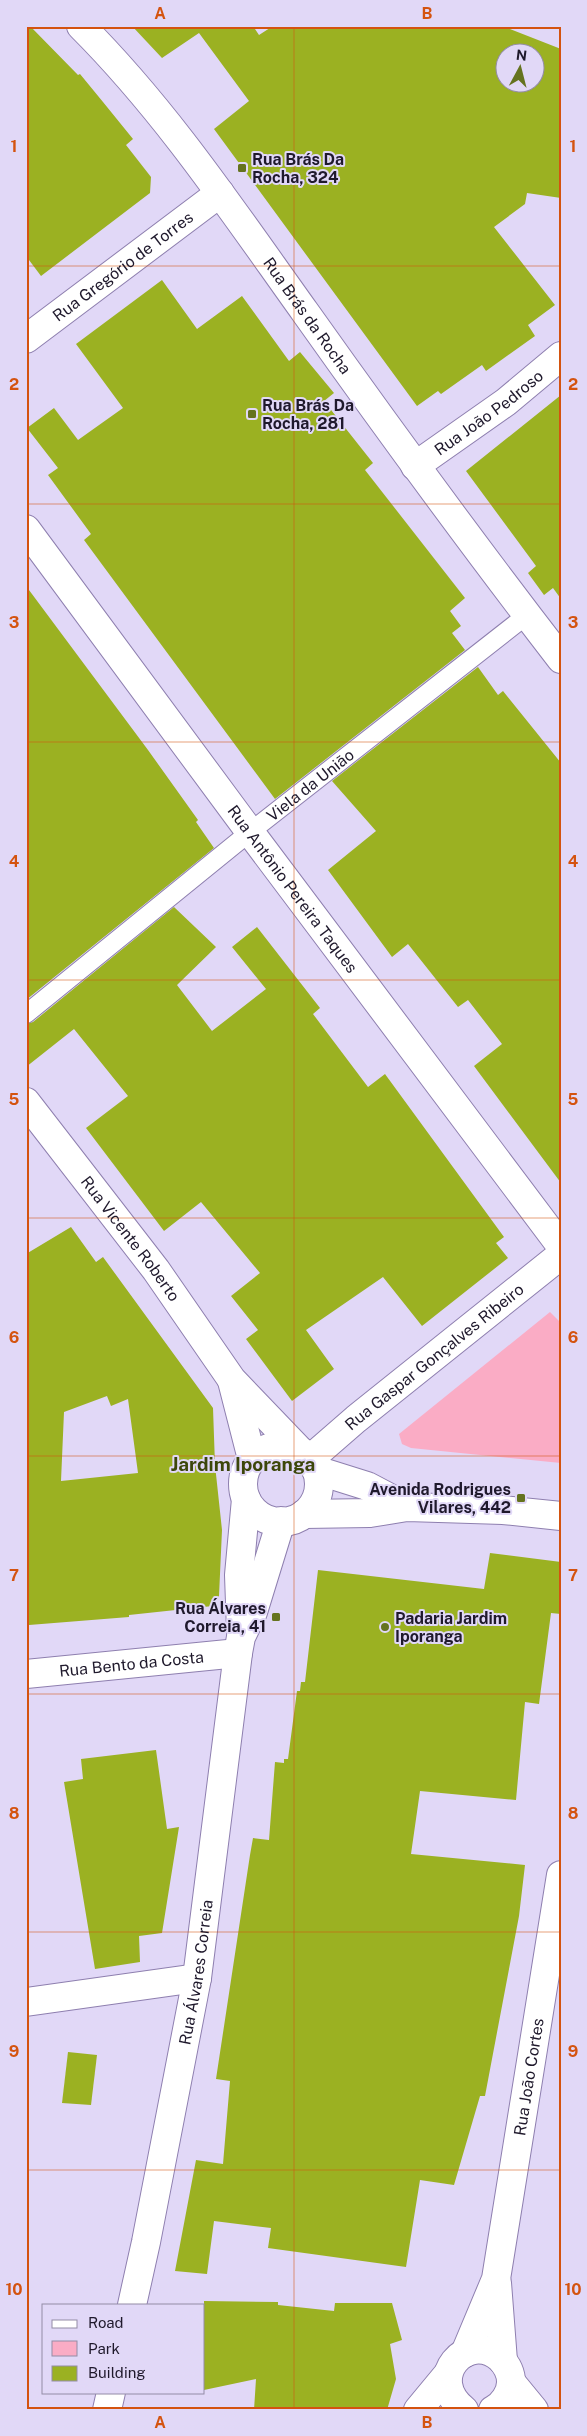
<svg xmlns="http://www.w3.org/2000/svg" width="587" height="2436" font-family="'Public Sans',sans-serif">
  <rect width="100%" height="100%" fill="#e1d8f7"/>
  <polygon fill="#faacc5" points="550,1312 561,1323 561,1463 411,1448 402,1444 399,1434"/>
  <g fill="#9bb122" fill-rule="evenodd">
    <polygon points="26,26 30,26 78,75 80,74 103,102 133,139 126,145 151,177 150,193 41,276 26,256"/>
    <path d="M132 26H253L259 35 273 26H502L561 49V198L527 193 525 204 494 227 555 305 528 325 535 336 486 371 482 365 441 394 438 391 417 406 214 129 249 101 199 33 162 58ZM504 52H534V82H504Z"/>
    <polygon points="162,280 197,329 242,296 289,361 300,352 334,393 324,401 373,463 365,470 465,598 450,611 461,626 452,633 465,650 275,799 84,540 91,534 48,475 58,468 27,428 54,408 78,440 123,408 76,344"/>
    <polygon points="561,395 561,599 553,588 544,595 528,573 536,566 466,471"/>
    <polygon points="26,586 148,750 198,820 196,822 214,848 26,1000"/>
    <polygon points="478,667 498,695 503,691 561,763 561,1183 474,1066 502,1044 468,1000 458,1007 408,944 392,957 328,870 376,831 332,781"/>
    <polygon points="174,907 216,947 177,985 212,1031 266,989 232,947 257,927 320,1008 313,1014 368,1087 385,1074 504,1237 496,1243 508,1258 422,1326 383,1277 306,1330 334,1369 292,1401 246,1339 258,1330 231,1296 260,1273 201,1202 164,1231 86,1128 128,1096 74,1029 26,1067 26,1024 33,1022"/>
    <path d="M71 1227 96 1262 103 1257 213 1408 215 1465 222 1530 219 1596 213 1606 129 1615V1617L29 1625 26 1602V1254ZM107 1396 111 1406 128 1399 138 1473 61 1481 64 1412Z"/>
    <polygon points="490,1553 561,1562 561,1614 551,1613 539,1704 525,1702 516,1800 420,1791 411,1854 525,1865 519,1916 485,2096 480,2096 454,2185 420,2180 406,2267 268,2248 271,2228 214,2221 207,2274 175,2271 196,2160 223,2164 230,2081 216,2079 250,1855 253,1838 269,1840 275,1762 284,1763 284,1759 288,1759 297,1691 300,1691 301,1682 305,1682 318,1570 484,1589"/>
    <polygon points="156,1750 167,1829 179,1827 162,1933 139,1936 140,1962 95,1969 64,1782 83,1779 81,1759"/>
    <polygon points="68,2052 97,2055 91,2105 62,2103"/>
    <polygon points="204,2301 278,2302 278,2305 334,2311 335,2303 392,2303 402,2340 390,2344 396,2379 387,2410 254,2410 256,2379 204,2390"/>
  </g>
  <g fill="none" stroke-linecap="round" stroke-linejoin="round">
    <defs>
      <g id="lane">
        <path id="s1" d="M26 1014 250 832 527 615"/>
      </g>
      <g id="street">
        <path id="s2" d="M81 26C167 112 234 213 305 312 388 429 473 545 561 659"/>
        <path id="s3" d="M26 339 220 193"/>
        <path id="s4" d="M415 466 506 402 561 356"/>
        <path id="s5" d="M26 529 250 832 561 1246"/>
        <path id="s6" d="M26 1102 156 1270 232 1380 301 1452"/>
        <polyline points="232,1381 252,1459"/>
        <circle cx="281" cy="1484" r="38"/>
        <path id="s7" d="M310 1459 356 1419 561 1255"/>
        <polyline points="316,1470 367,1486 407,1507"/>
        <polyline points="304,1514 370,1513 407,1507 503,1510 561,1516"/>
        <polyline points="241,1631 239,1575 246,1499"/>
        <path id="s8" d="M26 1674 238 1653"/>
        <polyline points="26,2002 197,1978"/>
        <polyline points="497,2283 503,2361"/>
        <path id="s9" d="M132 2305 146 2242 197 1978 238 1653 241 1637 253 1612 281 1521"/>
        <path id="s10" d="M465 2353 496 2279 561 1875"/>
        <polyline points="511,2382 534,2410"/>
        <polyline points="107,2410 111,2392"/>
        <polyline points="418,2410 447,2375"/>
        <path d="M464 2410C424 2378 467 2330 500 2358 506 2364 511 2373 511 2382 511 2393 503 2405 493 2410"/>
      </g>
    </defs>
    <use href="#lane" stroke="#8e7faf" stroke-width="20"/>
    <use href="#street" stroke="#8e7faf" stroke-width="30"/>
    <use href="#lane" stroke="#fff" stroke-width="18"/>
    <use href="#street" stroke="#fff" stroke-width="28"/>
  </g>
  <path fill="none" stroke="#d4530f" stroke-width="1" stroke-opacity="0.55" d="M294 26V2410M26 266H561M26 504H561M26 742H561M26 980H561M26 1218H561M26 1456H561M26 1694H561M26 1932H561M26 2170H561"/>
  <g fill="#65731f" stroke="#e1d8f7" stroke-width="2">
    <rect x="237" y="163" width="10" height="10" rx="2.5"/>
    <rect x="247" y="409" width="10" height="10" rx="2.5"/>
    <rect x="516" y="1493" width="10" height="10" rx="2.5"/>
    <rect x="271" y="1612" width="10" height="10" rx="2.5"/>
    <circle cx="385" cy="1627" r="5"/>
  </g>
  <g text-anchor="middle" stroke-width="4" stroke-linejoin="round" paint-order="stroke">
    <g font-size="16" font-weight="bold" fill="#1f192c" stroke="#e1d8f7" text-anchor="start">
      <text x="252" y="165">Rua Brás Da<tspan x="252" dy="18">Rocha, 324</tspan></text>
      <text x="262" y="411">Rua Brás Da<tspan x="262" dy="18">Rocha, 281</tspan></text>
      <text x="511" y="1495" text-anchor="end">Avenida Rodrigues<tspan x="511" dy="18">Vilares, 442</tspan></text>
      <text x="266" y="1614" text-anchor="end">Rua Álvares<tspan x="266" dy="18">Correia, 41</tspan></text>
      <text x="395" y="1624">Padaria Jardim<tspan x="395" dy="18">Iporanga</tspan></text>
    </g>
    <g font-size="16" fill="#1f192c" stroke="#e1d8f7">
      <text dy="6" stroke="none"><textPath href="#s3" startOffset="121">Rua Gregório de Torres</textPath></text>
      <text dy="6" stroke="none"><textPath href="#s2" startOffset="368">Rua Brás da Rocha</textPath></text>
      <text dy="6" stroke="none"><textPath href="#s4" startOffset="91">Rua João Pedroso</textPath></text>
      <text dy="6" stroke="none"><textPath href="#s1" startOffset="365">Viela da União</textPath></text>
      <text dy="6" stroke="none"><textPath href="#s5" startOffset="448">Rua Antônio Pereira Taques</textPath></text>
      <text dy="6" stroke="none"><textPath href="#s6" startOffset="172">Rua Vicente Roberto</textPath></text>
      <text dy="6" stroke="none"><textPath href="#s7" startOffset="161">Rua Gaspar Gonçalves Ribeiro</textPath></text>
      <text dy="6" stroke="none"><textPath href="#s8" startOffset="106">Rua Bento da Costa</textPath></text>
      <text dy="6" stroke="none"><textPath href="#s9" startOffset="339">Rua Álvares Correia</textPath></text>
      <text dy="6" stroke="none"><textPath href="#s10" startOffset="285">Rua João Cortes</textPath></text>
    </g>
    <g font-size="19" font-weight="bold" fill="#3c460a" stroke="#e1d8f7">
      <text x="243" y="1471">Jardim Iporanga</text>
    </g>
  </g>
  <rect width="587" height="2436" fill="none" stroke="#e1d8f7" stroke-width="55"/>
  <rect x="42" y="2304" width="162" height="90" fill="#e1d8f7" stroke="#938ca6"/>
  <rect x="52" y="2320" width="25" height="8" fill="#ffffff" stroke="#938ca6"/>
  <text x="88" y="2328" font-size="15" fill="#1f192c">Road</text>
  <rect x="52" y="2341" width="25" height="15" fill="#faacc5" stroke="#938ca6"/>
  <text x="88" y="2354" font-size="15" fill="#1f192c">Park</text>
  <rect x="52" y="2366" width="25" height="15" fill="#9bb122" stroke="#938ca6"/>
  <text x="88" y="2378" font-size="15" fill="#1f192c">Building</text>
  <g transform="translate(520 68) rotate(7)"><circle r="24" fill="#e1d8f7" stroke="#938ca6"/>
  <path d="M0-4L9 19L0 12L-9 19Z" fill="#65731f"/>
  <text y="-8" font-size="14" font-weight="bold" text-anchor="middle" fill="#1f192c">N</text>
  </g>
  <rect x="28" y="28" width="532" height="2380" fill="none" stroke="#d4530f" stroke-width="2"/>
  <g font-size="16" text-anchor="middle" font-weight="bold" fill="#d4530f">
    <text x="160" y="19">A</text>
    <text x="427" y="19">B</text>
    <text x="14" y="152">1</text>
    <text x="573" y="152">1</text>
    <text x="14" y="390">2</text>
    <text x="573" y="390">2</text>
    <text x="14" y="628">3</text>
    <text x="573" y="628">3</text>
    <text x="14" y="867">4</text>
    <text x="573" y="867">4</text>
    <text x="14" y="1105">5</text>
    <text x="573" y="1105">5</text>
    <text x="14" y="1343">6</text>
    <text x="573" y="1343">6</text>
    <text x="14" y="1581">7</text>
    <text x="573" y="1581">7</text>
    <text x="14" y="1819">8</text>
    <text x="573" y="1819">8</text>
    <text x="14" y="2057">9</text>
    <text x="573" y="2057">9</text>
    <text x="14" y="2295">10</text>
    <text x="573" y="2295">10</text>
    <text x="160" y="2428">A</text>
    <text x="427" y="2428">B</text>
  </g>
</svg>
